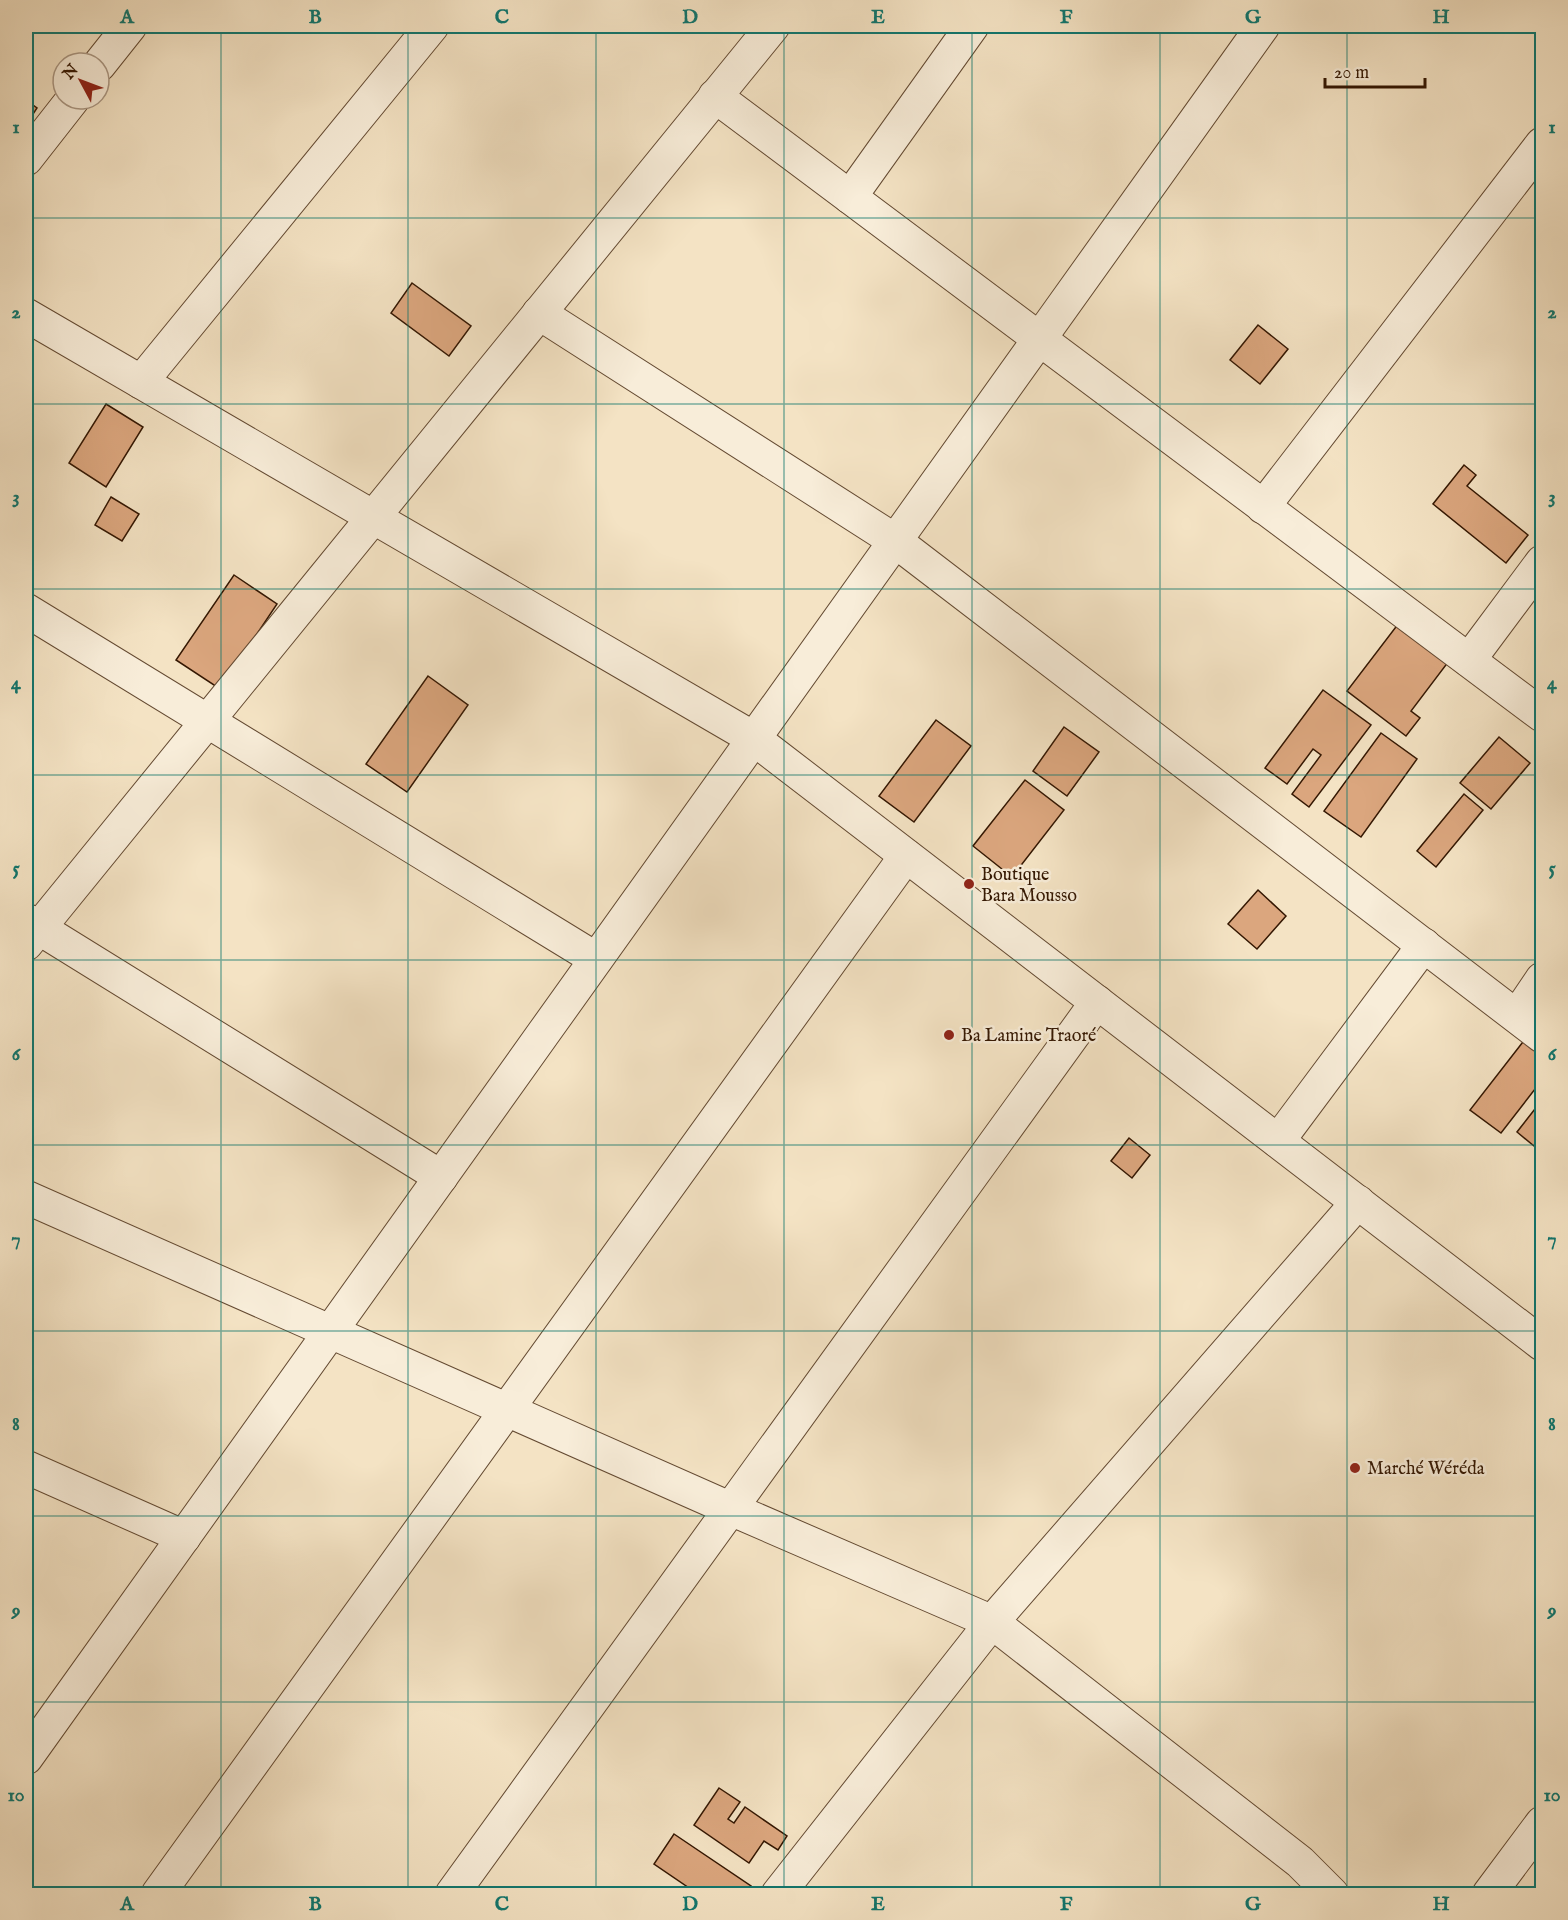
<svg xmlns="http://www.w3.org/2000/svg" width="1568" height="1920" font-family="'IM FELL English',serif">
  <rect width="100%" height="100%" fill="#f4e3c4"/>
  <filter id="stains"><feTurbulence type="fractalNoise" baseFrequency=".00333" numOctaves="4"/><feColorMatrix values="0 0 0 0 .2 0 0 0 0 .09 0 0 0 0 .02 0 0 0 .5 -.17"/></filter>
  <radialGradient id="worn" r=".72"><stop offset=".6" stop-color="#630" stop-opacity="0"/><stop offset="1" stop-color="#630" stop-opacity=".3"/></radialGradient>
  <g fill="#dba67e" stroke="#341702" stroke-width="1.5">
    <polygon points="26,100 37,108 26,125"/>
    <polygon points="412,283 471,326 449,356 391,313"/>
    <polygon points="1258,325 1288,349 1260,384 1230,360"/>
    <polygon points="106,404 143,427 106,487 69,463"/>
    <polygon points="1464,465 1476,475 1467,486 1528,535 1506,563 1433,504"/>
    <polygon points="111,497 139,514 122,541 95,525"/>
    <polygon points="234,575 277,604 220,689 176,660"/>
    <polygon points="1405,615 1455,653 1411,711 1420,718 1406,736 1347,691"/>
    <polygon points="428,676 468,705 407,792 366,764"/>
    <polygon points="1323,690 1371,725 1309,807 1292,794 1321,755 1313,749 1287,784 1265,768"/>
    <polygon points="936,720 971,746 914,822 879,796"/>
    <polygon points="1064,727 1099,752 1067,796 1033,771"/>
    <polygon points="1381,733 1417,759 1361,837 1324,811"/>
    <polygon points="1499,737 1530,763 1491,809 1460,783"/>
    <polygon points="1025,780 1064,810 1012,877 973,846"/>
    <polygon points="1464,794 1483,810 1436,867 1417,851"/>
    <polygon points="1258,890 1286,916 1257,949 1228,924"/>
    <polygon points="1533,1029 1542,1036 1542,1080 1501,1133 1470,1110"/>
    <polygon points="1542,1100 1542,1135 1534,1146 1517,1132"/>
    <polygon points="1129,1138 1150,1155 1132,1178 1111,1161"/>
    <polygon points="719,1788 740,1802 728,1819 734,1823 745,1807 787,1836 778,1850 764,1841 749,1863 694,1825"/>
    <polygon points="674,1834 751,1886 745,1894 698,1894 654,1864"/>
  </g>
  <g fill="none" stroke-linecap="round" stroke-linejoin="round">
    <defs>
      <g id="minor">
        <polyline points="99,65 130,26"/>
        <polyline points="715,96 1542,715"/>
        <polyline points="26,159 73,99"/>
        <polyline points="850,197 972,26"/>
        <polyline points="539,313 894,540 1542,1036"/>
        <polyline points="26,315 753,738 1542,1344"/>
        <polyline points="141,382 432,26"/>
        <polyline points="1263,507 1542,144"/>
        <polyline points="26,610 596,959"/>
        <polyline points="1469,660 1542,562"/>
        <polyline points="26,920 441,1177"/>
        <polyline points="26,944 773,26"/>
        <polyline points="1517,1016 1542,979"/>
        <polyline points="1278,1141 1424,945"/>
        <polyline points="26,1197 731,1509 992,1622 1300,1862 1332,1894"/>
        <polyline points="26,1467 184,1537"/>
        <path d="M26 1758C440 1182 848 601 1263 26"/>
        <polyline points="158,1894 906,856"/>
        <polyline points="452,1894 1097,1002"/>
        <polyline points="778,1894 992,1622 1358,1202"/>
        <polyline points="1489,1894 1542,1823"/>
      </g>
    </defs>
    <use href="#minor" stroke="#644a32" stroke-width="35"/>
    <use href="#minor" stroke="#f8edd9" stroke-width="33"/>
  </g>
  <path fill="none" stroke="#0f766e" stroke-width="1.5" stroke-opacity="0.55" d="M221 26V1894M408 26V1894M596 26V1894M784 26V1894M972 26V1894M1160 26V1894M1347 26V1894M26 218H1542M26 404H1542M26 589H1542M26 775H1542M26 960H1542M26 1145H1542M26 1331H1542M26 1516H1542M26 1702H1542"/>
  <g fill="#8f2418" stroke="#f8edd9" stroke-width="2">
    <circle cx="969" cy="884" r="6"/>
    <circle cx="949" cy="1035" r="6"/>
    <circle cx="1355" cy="1468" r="6"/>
  </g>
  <g text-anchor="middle" stroke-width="5" stroke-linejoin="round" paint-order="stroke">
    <g font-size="18" fill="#341702" stroke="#f8edd9" text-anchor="start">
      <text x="981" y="880">Boutique<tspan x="981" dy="21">Bara Mousso</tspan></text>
      <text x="961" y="1041">Ba Lamine Traoré</text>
      <text x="1367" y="1474">Marché Wéréda</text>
    </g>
  </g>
  <rect width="1568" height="1920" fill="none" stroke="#f4e3c4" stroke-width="66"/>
  <g transform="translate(81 81) rotate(311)"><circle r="28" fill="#f8edd9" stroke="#aa9783" stroke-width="1.5"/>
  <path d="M0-4.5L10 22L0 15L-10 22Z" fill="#8f2418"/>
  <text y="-9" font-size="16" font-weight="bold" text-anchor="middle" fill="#341702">N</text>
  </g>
  <path d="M1325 78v9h100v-9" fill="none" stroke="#341702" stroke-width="3"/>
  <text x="1334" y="78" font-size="18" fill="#341702" stroke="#f8edd9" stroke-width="4.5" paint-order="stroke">20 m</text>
  <rect x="33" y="33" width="1502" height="1854" fill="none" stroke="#0f766e" stroke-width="2"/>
  <g font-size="20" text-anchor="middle" font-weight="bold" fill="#0f766e">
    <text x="127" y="23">A</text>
    <text x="315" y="23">B</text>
    <text x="502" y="23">C</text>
    <text x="690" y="23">D</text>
    <text x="878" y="23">E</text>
    <text x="1066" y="23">F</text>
    <text x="1253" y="23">G</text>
    <text x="1441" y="23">H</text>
    <text x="16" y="133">1</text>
    <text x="1552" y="133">1</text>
    <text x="16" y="318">2</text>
    <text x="1552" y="318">2</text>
    <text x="16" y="503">3</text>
    <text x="1552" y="503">3</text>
    <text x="16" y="689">4</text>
    <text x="1552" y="689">4</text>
    <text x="16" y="874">5</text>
    <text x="1552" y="874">5</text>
    <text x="16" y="1060">6</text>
    <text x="1552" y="1060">6</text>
    <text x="16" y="1245">7</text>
    <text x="1552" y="1245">7</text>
    <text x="16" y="1430">8</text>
    <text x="1552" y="1430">8</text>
    <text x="16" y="1616">9</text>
    <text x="1552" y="1616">9</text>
    <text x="16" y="1801">10</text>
    <text x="1552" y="1801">10</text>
    <text x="127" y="1910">A</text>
    <text x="315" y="1910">B</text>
    <text x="502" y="1910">C</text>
    <text x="690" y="1910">D</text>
    <text x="878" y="1910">E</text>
    <text x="1066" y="1910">F</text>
    <text x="1253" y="1910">G</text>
    <text x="1441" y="1910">H</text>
  </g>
  <rect width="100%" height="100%" filter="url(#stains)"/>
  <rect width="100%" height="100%" fill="url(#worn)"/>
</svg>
